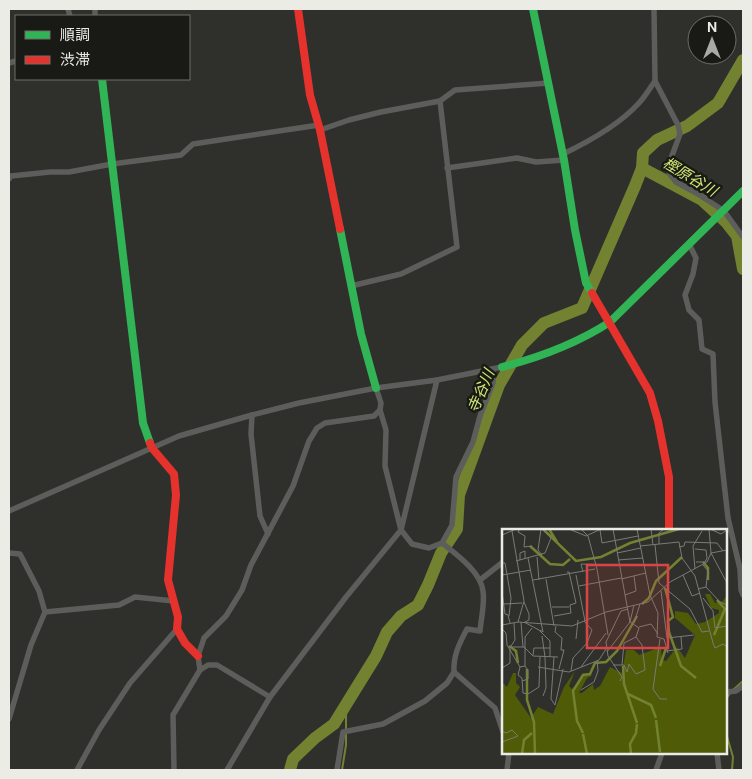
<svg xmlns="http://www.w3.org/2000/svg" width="752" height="779" font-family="'DM Sans','Noto Sans JP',sans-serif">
  <rect width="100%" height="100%" fill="#2f302b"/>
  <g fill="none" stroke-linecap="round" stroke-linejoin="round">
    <g stroke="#728231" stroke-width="2">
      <polyline points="733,690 743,681"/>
      <polyline points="726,699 730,693"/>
      <polyline points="726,733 733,757 732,770"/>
      <polyline points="342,770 346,745 346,705"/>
    </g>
    <g stroke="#728231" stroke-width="12">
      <polyline points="642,168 702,200 726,222 737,236 743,269"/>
      <polyline points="290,770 293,759 315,738 334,724 376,656 387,632 401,616 418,605 428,585 441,553 457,529 459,495 499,385 522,345 544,323 582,308 635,186 642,168 643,153 657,140 687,126 718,103 743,60"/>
    </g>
    <g stroke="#5d5d5b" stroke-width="5.5">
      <polyline points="68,9 70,16"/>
      <polyline points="95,9 95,16"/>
      <polyline points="654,9 655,81 678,125 680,134 670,161 669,173 676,182 698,194 724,211 743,237"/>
      <polyline points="9,63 16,61"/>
      <polyline points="320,130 349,120 381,112 440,101 455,90 549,83"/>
      <path d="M563 154C588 142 620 124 639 103 645 97 650 88 655 81"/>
      <polyline points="447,168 517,158 536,162 564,160"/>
      <polyline points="9,179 11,176 50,172 69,172 112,164 181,155 193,144 319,125"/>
      <polyline points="689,244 696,258 693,274 685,295 689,310 699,320 702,349 713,354 715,402 728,518 740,569 741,590 743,595"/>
      <polyline points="351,286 401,274 457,247 440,101"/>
      <polyline points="376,388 381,403 380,410 386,430 385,466 401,530 412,544 429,548 442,543 452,525 456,477 473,442 480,416 493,383 493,369"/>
      <polyline points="252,415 251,434 260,516 268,534"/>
      <polyline points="9,511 179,436 252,415 299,403 376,388 437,380 502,367"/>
      <path d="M442 543C456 554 481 572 483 591 485 603 481 619 480 631L467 629C459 644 453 656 454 672L495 708 503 732"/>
      <polyline points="9,553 20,554 39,591 45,612 31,645 9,719"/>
      <polyline points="480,580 503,562"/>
      <polyline points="45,612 119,605 135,597 174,601"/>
      <polyline points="200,670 208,665 217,665 270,697"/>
      <polyline points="726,692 736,691 743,686"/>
      <polyline points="717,753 719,770"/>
      <polyline points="77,770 99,730 130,683 177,629"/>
      <polyline points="174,770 173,715 200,670 198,656 204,638 226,616 242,590 251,565 293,486 309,441 317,428 325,423 374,416 380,410"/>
      <polyline points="227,770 270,697 346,597 401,530 437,380"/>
      <polyline points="337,770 343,732 383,724 425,701 447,683 454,672"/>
      <polyline points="507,770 509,753"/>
      <polyline points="656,770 662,753"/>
    </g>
    <g stroke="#30b455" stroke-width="8">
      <polyline points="533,9 564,160 575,230 586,283 592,293"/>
      <polyline points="102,79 143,423 150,443"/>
      <polyline points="340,229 361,334 376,388"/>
      <path d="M502 367C541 357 576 344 610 322L743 191"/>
    </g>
    <g stroke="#e5322d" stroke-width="8">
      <polyline points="298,9 310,95 320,130 340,229"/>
      <polyline points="592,293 650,393 658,421 669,477 669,530"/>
      <polyline points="150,443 152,448 174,474 176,495 168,580 178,617 177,629 185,643 198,656"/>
    </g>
  </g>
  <g text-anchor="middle" stroke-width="5" stroke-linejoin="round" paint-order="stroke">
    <g font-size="15" font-style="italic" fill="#d1e976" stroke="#191a15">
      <text transform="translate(690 177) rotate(31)" y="5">樫原谷川</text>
      <text transform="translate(481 391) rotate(-67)" y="5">寺谷川</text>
    </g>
  </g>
  <g transform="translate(502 529)">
    <rect width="225" height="225" fill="#2f302b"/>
    <path d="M203 65H208L213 74 221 72 225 66V225H0V153L5 158 11 144H14V154L18 158 13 166 29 189 36 178 51 185 62 158 73 142 67 157 70 160 81 147 91 146 85 149 77 164H80L91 155 92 161 98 157 108 138 120 144 124 121H132L137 126 159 118 160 131 164 132 175 118 183 129 193 106 173 89V82L186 84 194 95 203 93 217 84V81L209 79Z" fill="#4f5b07"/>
    <path fill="none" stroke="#728231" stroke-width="2.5" d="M41 0 74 32 99 28 128 14 177 0M47 0 55 13M28 17 48 35 61 36 68 30M201 33 206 39V51M163 59 171 88 166 92 167 103 179 137 194 149M140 75 147 69 154 52 180 28M212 106 223 80 215 71M7 117 14 122 16 134M121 137 122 155 135 194M158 137 164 119M25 140V171L32 193 33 225M126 165 149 176 154 189M154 191 158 223M81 204 75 192 71 162 81 146 88 145 93 134 104 133 115 122 135 87M81 205 85 225M20 225 22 211 30 204M129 225 128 215 134 204 135 195"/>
    <path fill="none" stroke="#7a7b76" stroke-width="1" d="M18 0 16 3 23 7 22 18 30 17M39 0 36 21 40 26M67 0 84 7 99 0M79 0 86 7 95 40 106 106M111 0 128 93M135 0 148 66 156 84 155 108 162 110 166 124M149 0 151 16M208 0 219 5 225 1M98 1 100 14 136 7M10 2 22 72 16 93M0 6 14 0M157 15V4L162 0M153 16 157 54 188 80 200 103 207 102M138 17 177 13 180 29 193 47 211 114 213 119 221 115 225 118M177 18 182 17 183 13 215 14 221 22M193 20 204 21 205 29 203 33H194M115 24 139 19M209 24 225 54M209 24 225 21M35 28 37 51M26 29 41 103 38 101M18 31V24L23 22V30M116 31 141 29M14 32 43 24 49 9 40 0M0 34H3L9 69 7 87M193 40 191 17 200 2M81 43 79 35 117 36M0 46 29 41M74 46 83 92M181 46 190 67 198 64M44 50 52 97M119 50 144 44M31 51 93 40M77 57 119 49M204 58 218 73 225 76M196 60 204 58 206 42 201 36M159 62 165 109M0 63 3 85 6 86 8 94M123 66 134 62 132 47M201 69 211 82 213 99 225 97M22 73 27 85V91L23 93M2 75 20 74M50 78H67M52 87 69 84 68 76 74 74 67 43H65M19 93 21 118M22 93 37 101 48 112V128M132 94 138 75M0 96 16 93 70 97 104 83 146 73 168 53 205 33 209 24 207 0M54 97 53 103 60 109 59 121H62L57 140M137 98 149 95 156 105M0 100 4 104 5 116 18 138 16 146 20 149 21 164 26 165 37 158 38 128M40 107 43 128M165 109 192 106M74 110 76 91M158 110 151 160 158 170H165M9 117 13 111 12 94M8 118H22L31 127 56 128M164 122 180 120 179 108M105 123 128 93 132 76M31 126 32 119H48M52 128 49 170 53 176 61 140M111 136H122L125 143 127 135 134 145 143 141 140 116 134 108 137 99 128 93M120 136 122 114 134 108M23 137V108L30 99M18 138 23 137 26 141V150L20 152M36 138 67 143 97 131 104 120M79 138 104 104M0 139 8 134V120M69 142 71 129 85 114 90 101 82 92M118 152 120 148 106 127 104 113 119 82 126 80M79 161 92 153 96 142 95 131M41 167 44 159 43 128M0 202 4 204 10 201 16 207M0 213 16 207"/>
    <path fill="#d94544" fill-opacity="0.15" stroke="#d94544" stroke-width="2.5" d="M85 36H166V119H85Z"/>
    <rect width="225" height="225" fill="none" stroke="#ebece6" stroke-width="2.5"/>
  </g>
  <rect width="752" height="779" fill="none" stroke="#ebece6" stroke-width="20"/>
  <rect x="15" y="15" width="175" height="65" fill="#191a15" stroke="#6d6e69"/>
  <rect x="25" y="31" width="25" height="8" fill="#30b455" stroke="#6d6e69"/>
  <text x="60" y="40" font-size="15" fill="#ebece6">順調</text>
  <rect x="25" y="56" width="25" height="8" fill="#e5322d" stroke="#6d6e69"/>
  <text x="60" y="65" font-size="15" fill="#ebece6">渋滞</text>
  <g transform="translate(712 40)"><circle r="24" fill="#191a15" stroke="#6d6e69"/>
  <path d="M0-4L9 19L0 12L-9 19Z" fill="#a9aaa5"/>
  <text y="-8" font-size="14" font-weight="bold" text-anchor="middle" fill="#ebece6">N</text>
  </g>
</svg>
